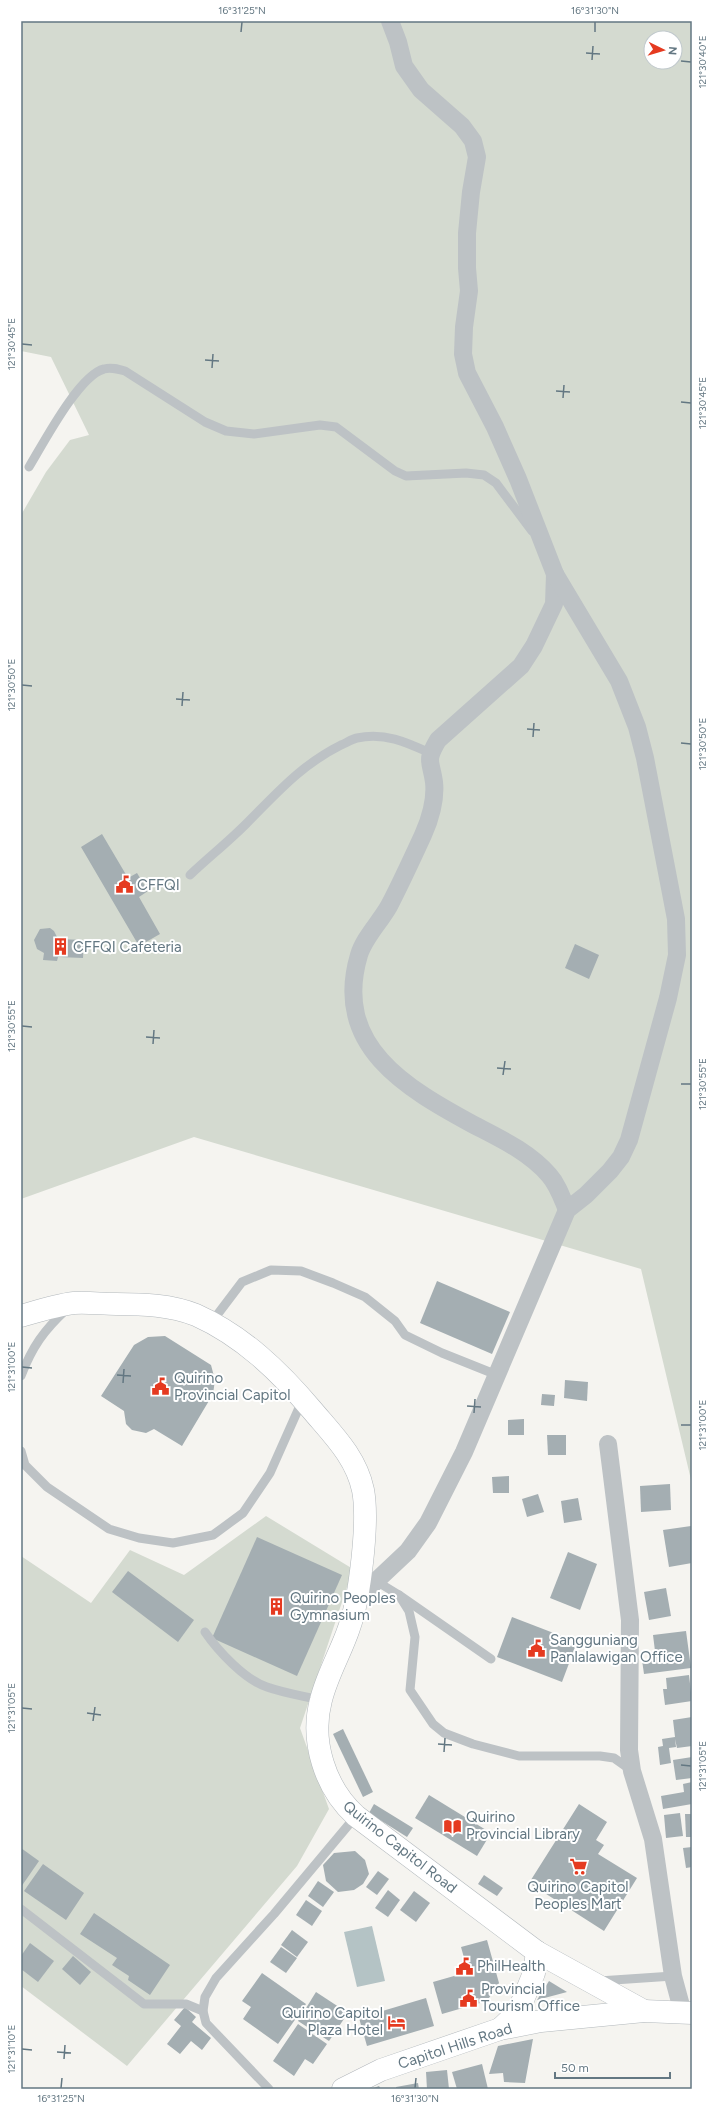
<svg xmlns="http://www.w3.org/2000/svg" width="713" height="2110" font-family="Figtree,sans-serif">
  <rect width="100%" height="100%" fill="#f5f4f0"/>
  <g fill="#d4dad0" fill-rule="evenodd">
    <path d="M21 21H692V1484L641 1269 194 1137 21 1199V515L46 472 70 440 89 435 51 357 21 351ZM651 38H675V62H651Z"/>
    <polygon points="266,1516 353,1569 300,1728 329,1809 297,1866 127,2066 21,1986 21,1556 91,1603 130,1550 184,1575"/>
  </g>
  <polygon fill="#b4c3c5" points="372,1926 385,1981 357,1987 344,1932"/>
  <g fill="#a4aeb2">
    <polygon points="102,834 128,878 137,873 148,891 139,897 160,934 139,946 81,847"/>
    <polygon points="50,928 54,931 58,939 84,940 83,958 58,957 57,961 43,960 44,953 37,949 34,940 40,929"/>
    <polygon points="575,944 599,955 589,979 565,968"/>
    <polygon points="437,1281 510,1312 492,1354 420,1323"/>
    <polygon points="165,1336 211,1365 215,1380 213,1394 182,1446 154,1429 146,1433 132,1430 126,1424 124,1411 101,1396 134,1345 148,1337"/>
    <polygon points="565,1380 588,1382 587,1401 564,1398"/>
    <polygon points="542,1394 555,1395 554,1406 541,1405"/>
    <polygon points="524,1419 524,1435 508,1435 508,1420"/>
    <polygon points="547,1435 566,1435 566,1455 548,1455"/>
    <polygon points="509,1476 509,1493 493,1493 492,1477"/>
    <polygon points="670,1484 671,1510 641,1512 640,1486"/>
    <polygon points="538,1494 544,1512 527,1517 522,1499"/>
    <polygon points="578,1498 582,1520 564,1523 561,1501"/>
    <polygon points="691,1526 692,1563 669,1567 663,1530"/>
    <polygon points="257,1537 342,1575 297,1676 212,1638"/>
    <polygon points="568,1552 597,1564 580,1610 550,1598"/>
    <polygon points="128,1571 194,1620 178,1642 112,1592"/>
    <polygon points="666,1588 671,1616 649,1620 644,1592"/>
    <polygon points="512,1617 577,1642 562,1682 497,1657"/>
    <polygon points="686,1631 691,1668 644,1674 642,1660 656,1659 653,1635"/>
    <polygon points="689,1675 692,1701 665,1705 663,1689 667,1689 666,1678"/>
    <polygon points="692,1717 692,1746 677,1748 675,1739 676,1747 669,1748 671,1763 660,1765 658,1747 663,1746 662,1739 675,1737 673,1720"/>
    <polygon points="343,1729 373,1792 363,1797 333,1734"/>
    <polygon points="692,1757 692,1778 676,1780 673,1760"/>
    <polygon points="692,1782 692,1804 663,1809 661,1796 684,1792 683,1784"/>
    <polygon points="429,1795 491,1833 477,1856 415,1818"/>
    <polygon points="374,1804 413,1828 407,1837 369,1813"/>
    <polygon points="579,1804 607,1822 596,1840 604,1845 598,1854 637,1878 604,1931 529,1883"/>
    <polygon points="680,1813 683,1836 666,1838 664,1815"/>
    <polygon points="685,1814 692,1814 692,1837 686,1837"/>
    <polygon points="692,1847 692,1867 686,1868 683,1848"/>
    <polygon points="21,1848 39,1861 21,1887"/>
    <polygon points="355,1851 365,1860 369,1874 363,1884 354,1890 338,1892 326,1881 323,1865 334,1853"/>
    <polygon points="43,1864 84,1893 66,1920 24,1891"/>
    <polygon points="378,1871 389,1879 377,1895 366,1887"/>
    <polygon points="484,1875 503,1888 497,1896 478,1884"/>
    <polygon points="318,1881 334,1892 323,1907 308,1896"/>
    <polygon points="388,1890 400,1900 388,1917 375,1908"/>
    <polygon points="414,1891 430,1903 416,1922 400,1910"/>
    <polygon points="306,1900 322,1911 312,1926 296,1915"/>
    <polygon points="94,1913 170,1965 150,1995 128,1980 129,1976 112,1965 117,1958 80,1934"/>
    <polygon points="292,1930 308,1942 297,1957 281,1945"/>
    <polygon points="487,1940 499,1983 487,2001 442,2014 433,1982 468,1972 461,1947"/>
    <polygon points="30,1943 54,1961 38,1982 21,1969 21,1956"/>
    <polygon points="281,1947 297,1958 286,1973 270,1962"/>
    <polygon points="73,1956 91,1972 80,1985 62,1969"/>
    <polygon points="262,1973 306,2004 278,2044 243,2019 251,2007 242,2001"/>
    <polygon points="549,1981 567,1992 537,2000"/>
    <polygon points="316,1992 348,2013 329,2041 298,2021"/>
    <polygon points="426,1998 434,2026 367,2046 359,2018"/>
    <polygon points="185,2007 196,2017 192,2022 211,2038 202,2050 191,2041 180,2054 167,2044 181,2026 174,2020"/>
    <polygon points="298,2024 327,2044 313,2064 305,2059 294,2076 273,2061"/>
    <polygon points="533,2039 525,2083 504,2082 503,2073 489,2074 498,2046"/>
    <polygon points="482,2064 488,2089 457,2089 452,2072"/>
    <polygon points="447,2070 449,2089 427,2089 426,2072"/>
    <polygon points="418,2083 419,2089 396,2089 396,2087"/>
    <polygon points="379,2086 381,2089 371,2089"/>
  </g>
  <g fill="none" stroke-linecap="round" stroke-linejoin="round">
    <defs>
      <g id="secondary">
        <path d="M21 1316C38 1311 56 1305 74 1303 88 1302 102 1304 116 1304 143 1304 171 1305 196 1315 243 1336 280 1372 312 1410 333 1435 356 1457 363 1490 369 1521 360 1598 349 1628 341 1652 327 1675 321 1700 310 1741 325 1788 356 1816L537 1952 644 2011"/>
        <polyline points="500,2029 518,2012 534,1973 537,1952"/>
        <polyline points="343,2089 381,2070 500,2029 541,2021 644,2011 692,2013"/>
      </g>
    </defs>
    <use href="#secondary" stroke="#b2b8bc" stroke-width="23"/>
    <g stroke="#bdc2c5" stroke-width="9">
      <path d="M29 467C43 444 79 375 104 369 111 367 118 369 125 371L205 422 226 431 254 434 320 425 336 427 395 471 406 476 466 473 484 475 496 483 532 531"/>
      <path d="M190 875C208 858 228 842 246 824 277 793 301 765 341 745 346 743 352 739 357 738 384 732 406 742 430 753"/>
      <polyline points="211,1323 242,1282 271,1270 301,1271 333,1283 365,1297 395,1321 405,1335 442,1353 497,1375"/>
      <path d="M21 1376C32 1347 44 1330 67 1309"/>
      <polyline points="21,1451 25,1465 47,1487 109,1529 139,1538 173,1543 213,1535 243,1513 270,1473 302,1401"/>
      <polyline points="376,1581 399,1595 491,1659"/>
      <polyline points="399,1595 409,1611 415,1637 410,1690 433,1724 444,1733 473,1744 519,1756 600,1756 614,1758 631,1770"/>
      <path d="M205 1632C218 1651 245 1680 267 1687 284 1693 303 1696 320 1700"/>
      <polyline points="21,1909 144,2004 186,2004 203,2011"/>
      <polyline points="599,1981 673,1976"/>
      <polyline points="269,2089 206,2023 203,2011 205,1997 216,1978 274,1914 356,1816"/>
    </g>
    <g stroke="#bdc2c5" stroke-width="18">
      <path d="M555 574 554 604 534 646 521 666 438 740C425 762 431 760 434 782 436 799 430 820 423 835 412 859 401 883 389 906 380 922 364 938 359 955 332 1046 406 1088 474 1125 501 1139 529 1152 549 1175 558 1185 562 1198 567 1210"/>
      <polyline points="608,1444 630,1620 629,1750 632,1771 653,1839 673,1976 683,2013"/>
      <polyline points="357,1599 408,1551 428,1523 464,1452 567,1210 586,1195 610,1171 621,1157 629,1140 668,998 677,955 676,919 645,758 637,727 619,681 555,574 518,479 495,427 467,373 463,354 464,327 469,291 467,268 467,233 471,192 477,157 473,141 462,126 421,90 404,66 398,42 390,21"/>
    </g>
    <use href="#secondary" stroke="#fff" stroke-width="22"/>
  </g>
  <path fill="none" stroke="#637782" stroke-width="1.5" d="M241 32 242 22M595 32V22M586 53 600 54M592 60 593 46M681 61 691 62M22 344 32 345M205 360 219 361M212 368 213 354M556 391 570 392M563 398 564 385M681 402 691 403M22 685 32 686M176 699 190 700M182 706 183 692M527 729 540 730M533 737 534 723M681 743 691 744M22 1026 32 1027M146 1037 160 1038M153 1044 154 1030M497 1068 511 1069M503 1075 505 1061M681 1084H691M22 1367 32 1368M117 1375 131 1376M123 1383 124 1369M467 1406 481 1407M474 1413 475 1399M681 1425H691M22 1708 32 1709M87 1713 101 1715M93 1721 95 1707M438 1744 452 1745M444 1752 445 1738M681 1765 691 1766M22 2049 32 2050M57 2052 71 2053M64 2059 65 2045M61 2088 62 2078M415 2088 416 2078"/>
  <defs>
    <symbol id="civic-bare" viewBox="-9 -9 18 18"><path d="M-.6-6.5H3V-4.5H.6V-3L4-1V1h2V6H-6V1h2V-1L-.6-3ZM-1.2 2.5V6h2.4V2.5Z" fill="#e53a20" stroke="#fff" stroke-width="2.5" paint-order="stroke"/></symbol>
    <symbol id="building-bare" viewBox="-9 -9 18 18"><path d="M-4-6H4V6H1V3H-1V6H-4ZM-2.5-4.3h1.7v1.8h-1.7ZM.8-4.3h1.7v1.8H.8ZM-2.5-1h1.7V.8h-1.7ZM.8-1h1.7V.8H.8Z" fill="#e53a20" stroke="#fff" stroke-width="2.5" paint-order="stroke"/></symbol>
    <symbol id="library-bare" viewBox="-9 -9 18 18"><path d="M-6-4Q-3-5.5-.7-3.5V5Q-3 3-6 4ZM6-4Q3-5.5 .7-3.5V5Q3 3 6 4Z" fill="#e53a20" stroke="#fff" stroke-width="2.5" paint-order="stroke"/></symbol>
    <symbol id="supermarket-bare" viewBox="-9 -9 18 18"><path d="M-6-5.5h2.5l.6 2H6L4.5 2H-2.5L-4.4-4H-6ZM-1.5 3.2a1.3 1.3 0 1 0 .1 0ZM3 3.2a1.3 1.3 0 1 0 .1 0Z" fill="#e53a20" stroke="#fff" stroke-width="2.5" paint-order="stroke"/></symbol>
    <symbol id="hotel-bare" viewBox="-9 -9 18 18"><path d="M-6-4.5h1.5V1H6V5H4.5V3h-9V5H-6ZM-4 0a1.8 1.8 0 1 1 3.6 0ZM.5 0V-2.5h3Q6-2.5 6 0Z" fill="#e53a20" stroke="#fff" stroke-width="2.5" paint-order="stroke"/></symbol>
  </defs>
  <g fill-rule="evenodd">
    <use href="#civic-bare" x="112" y="872" width="25" height="25"/>
    <use href="#building-bare" x="48" y="934" width="25" height="25"/>
    <use href="#civic-bare" x="148" y="1374" width="25" height="25"/>
    <use href="#building-bare" x="264" y="1594" width="25" height="25"/>
    <use href="#civic-bare" x="524" y="1636" width="25" height="25"/>
    <use href="#library-bare" x="440" y="1814" width="25" height="25"/>
    <use href="#supermarket-bare" x="566" y="1854" width="25" height="25"/>
    <use href="#civic-bare" x="452" y="1954" width="25" height="25"/>
    <use href="#civic-bare" x="456" y="1986" width="25" height="25"/>
    <use href="#hotel-bare" x="384" y="2010" width="25" height="25"/>
  </g>
  <g text-anchor="middle" stroke-width="4" stroke-linejoin="round" paint-order="stroke">
    <g font-size="15" fill="#637782" stroke="#fff" text-anchor="start">
      <text x="137" y="890">CFFQI</text>
      <text x="73" y="952">CFFQI Cafeteria</text>
      <text x="174" y="1383">Quirino<tspan x="174" dy="17">Provincial Capitol</tspan></text>
      <text x="290" y="1603">Quirino Peoples<tspan x="290" dy="17">Gymnasium</tspan></text>
      <text x="550" y="1645">Sangguniang<tspan x="550" dy="17">Panlalawigan Office</tspan></text>
      <text x="466" y="1822">Quirino<tspan x="466" dy="17">Provincial Library</tspan></text>
      <text x="578" y="1892" text-anchor="middle">Quirino Capitol<tspan x="578" dy="17">Peoples Mart</tspan></text>
      <text x="477" y="1971">PhilHealth</text>
      <text x="481" y="1994">Provincial<tspan x="481" dy="17">Tourism Office</tspan></text>
      <text x="383" y="2018" text-anchor="end">Quirino Capitol<tspan x="383" dy="17">Plaza Hotel</tspan></text>
    </g>
    <g font-size="15" fill="#637782" stroke="#fff">
      <text transform="translate(400 1847) rotate(38)" y="5">Quirino Capitol Road</text>
      <text transform="translate(455 2046) rotate(-18)" y="5">Capitol Hills Road</text>
    </g>
  </g>
  <rect width="713" height="2110" fill="none" stroke="#ffffff" stroke-width="44"/>
  <g transform="translate(663 50) rotate(95)"><circle r="19" fill="#ffffff" stroke="#c1c9cd"/>
  <path d="M0-3L7 15L0 10L-7 15Z" fill="#e53a20"/>
  <text y="-6" font-size="11" font-weight="bold" text-anchor="middle" fill="#637782">N</text>
  </g>
  <path d="M555 2072v6h115v-6" fill="none" stroke="#637782" stroke-width="2"/>
  <text x="561" y="2072" font-size="12" fill="#637782" stroke="#ffffff" stroke-width="3" paint-order="stroke">50 m</text>
  <rect x="22" y="22" width="669" height="2066" fill="none" stroke="#637782" stroke-width="1.5"/>
  <g font-size="10" text-anchor="middle" fill="#637782">
    <text x="242" y="14">16°31'25"N</text>
    <text x="595" y="14">16°31'30"N</text>
    <text transform="translate(702 62) rotate(-90)" y="4">121°30'40"E</text>
    <text transform="translate(11 344) rotate(-90)" y="4">121°30'45"E</text>
    <text transform="translate(702 403) rotate(-90)" y="4">121°30'45"E</text>
    <text transform="translate(11 685) rotate(-90)" y="4">121°30'50"E</text>
    <text transform="translate(702 744) rotate(-90)" y="4">121°30'50"E</text>
    <text transform="translate(11 1026) rotate(-90)" y="4">121°30'55"E</text>
    <text transform="translate(702 1084) rotate(-90)" y="4">121°30'55"E</text>
    <text transform="translate(11 1367) rotate(-90)" y="4">121°31'00"E</text>
    <text transform="translate(702 1425) rotate(-90)" y="4">121°31'00"E</text>
    <text transform="translate(11 1708) rotate(-90)" y="4">121°31'05"E</text>
    <text transform="translate(702 1766) rotate(-90)" y="4">121°31'05"E</text>
    <text transform="translate(11 2049) rotate(-90)" y="4">121°31'10"E</text>
    <text x="61" y="2102">16°31'25"N</text>
    <text x="415" y="2102">16°31'30"N</text>
  </g>
</svg>
